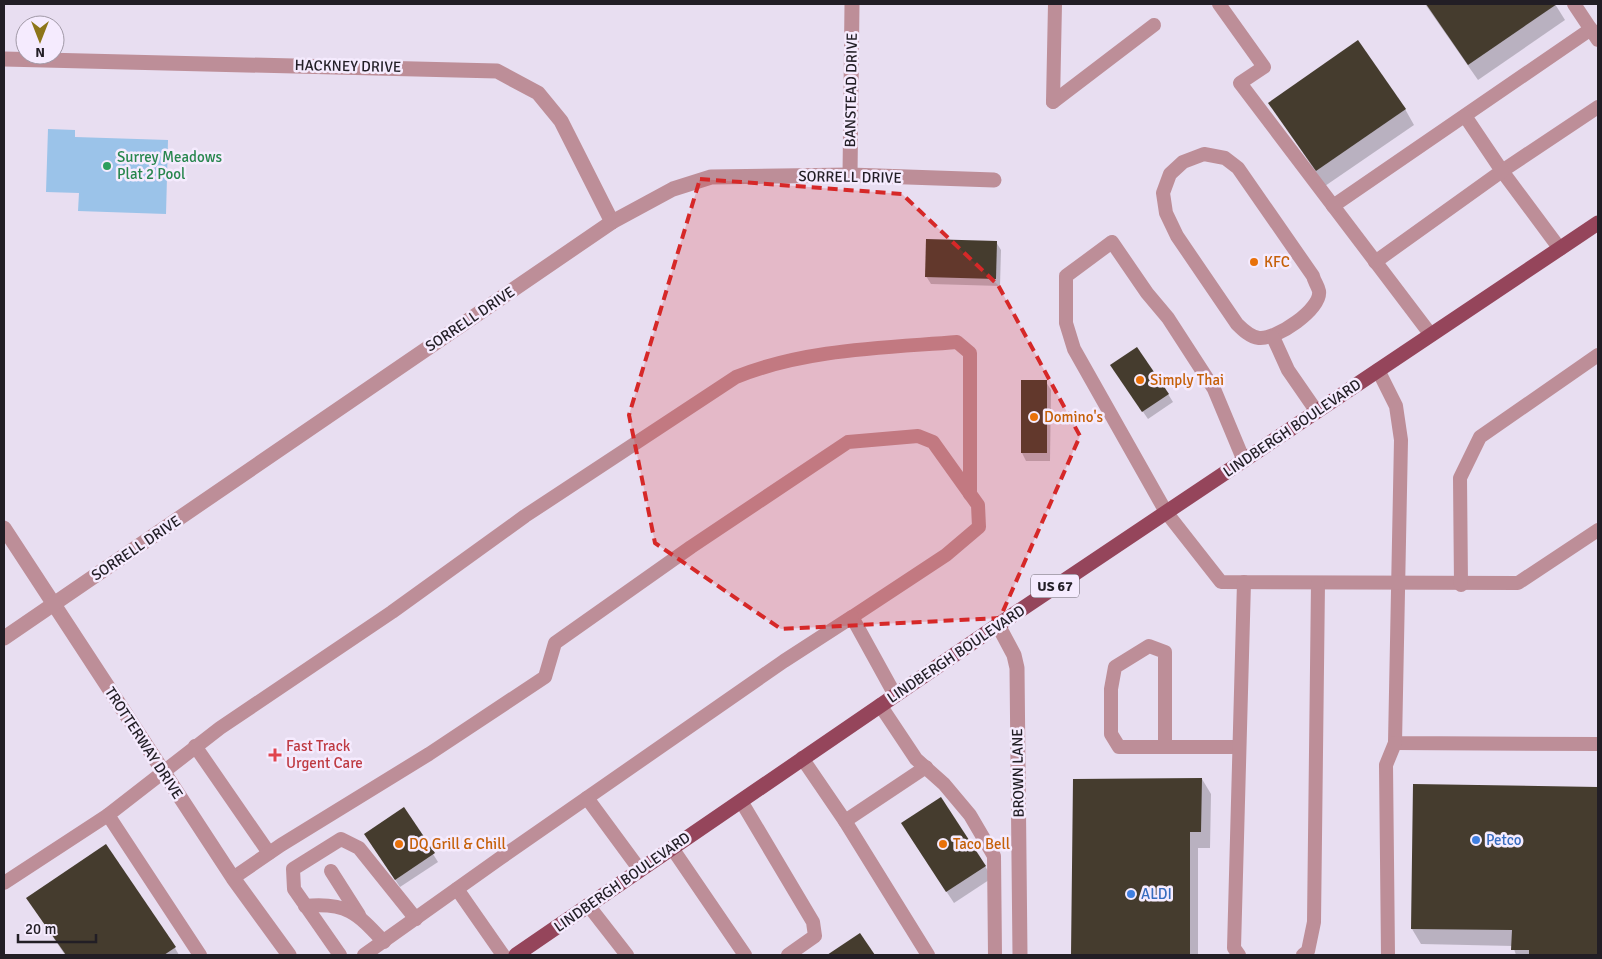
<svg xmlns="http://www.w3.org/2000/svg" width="1602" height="959" font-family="Signika,sans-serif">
  <rect width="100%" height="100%" fill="#e8def1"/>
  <polygon fill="#9bc3e9" points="48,129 75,130 75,137 168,140 166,214 78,211 79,193 46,192"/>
  <g fill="#0003">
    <polygon points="1425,4 1555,4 1565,20 1478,80"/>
    <polygon points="1270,103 1405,109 1414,125 1325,186"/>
    <polygon points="996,242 1001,250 1000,286 931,284 926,276"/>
    <polygon points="1117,374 1168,394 1173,402 1148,419"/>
    <polygon points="1022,381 1046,382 1051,390 1050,461 1026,461 1022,453"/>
    <polygon points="1202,779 1211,794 1210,848 1198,848 1198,955 1073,955 1074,780"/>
    <polygon points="1414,785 1598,788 1598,955 1516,955 1513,946 1421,944 1412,929"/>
    <polygon points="404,808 438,862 400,887 370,842"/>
    <polygon points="909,835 985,866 992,878 954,903"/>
    <polygon points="105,846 175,948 179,955 65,955 37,913"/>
  </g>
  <g fill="#453c2e">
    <polygon points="1426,4 1557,4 1468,65"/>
    <polygon points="1358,40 1406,109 1316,171 1268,103"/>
    <polygon points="926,239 997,241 996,279 925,277"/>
    <polygon points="1137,347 1169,394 1142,412 1110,365"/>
    <rect x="1021" y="380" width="26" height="73"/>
    <polygon points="1202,778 1201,832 1190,832 1190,955 1071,955 1073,779"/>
    <polygon points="1413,784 1598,787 1598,955 1529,955 1529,950 1511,950 1512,930 1411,929"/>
    <polygon points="941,797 986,866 946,892 901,823"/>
    <polygon points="404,807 435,853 395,880 364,834"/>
    <polygon points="106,844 176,947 164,955 66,955 26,898"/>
    <polygon points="860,933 875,955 827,955"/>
  </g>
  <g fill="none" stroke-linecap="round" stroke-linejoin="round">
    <g stroke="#bd8e98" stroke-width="14">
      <polyline points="1219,4 1264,67 1240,83 1431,335"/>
      <polyline points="1574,4 1598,40"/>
      <polyline points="1053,102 1154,25"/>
      <polyline points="1053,102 1055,4"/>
      <path d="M1204 154 1225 158 1238 168 1313 276C1314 281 1318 286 1319 291 1322 309 1276 340 1259 338 1250 337 1243 330 1237 324L1177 236 1166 213 1163 193 1170 174 1183 162Z"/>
      <polyline points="1333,206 1591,29"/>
      <polyline points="1560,249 1502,171 1598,107"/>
      <polyline points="1375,262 1502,171 1465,116"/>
      <polyline points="1273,337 1288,370 1317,412"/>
      <polyline points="1378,370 1396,406 1401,440 1395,743 1598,744"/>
      <polyline points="1244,461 1214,389 1168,318 1147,293 1112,242 1066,276 1066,323 1074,349 1166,512 1221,582 1518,583 1598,530"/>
      <polyline points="1461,585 1460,478 1480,437 1598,355"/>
      <polyline points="880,705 916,759 944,784 970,815 994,856 995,955"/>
      <polyline points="195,746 269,853"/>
      <polyline points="1165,747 1165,652 1149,646 1115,667 1111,689 1111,734 1119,747 1239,747"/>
      <polyline points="802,758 845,821 928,955"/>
      <polyline points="587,798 640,870"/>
      <polyline points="741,801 813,922 815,936 788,955"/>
      <polyline points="845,821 926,767"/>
      <polyline points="672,848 745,955"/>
      <polyline points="331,871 359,915"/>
      <polyline points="233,878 281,845 429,754 545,677 555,643 691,547 848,442 918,436 933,442 978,505 979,527 946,555 852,617 895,695"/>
      <polyline points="4,883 108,815"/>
      <polyline points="457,889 503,955"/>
      <polyline points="588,905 627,955"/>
      <path d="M305 906C347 902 357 913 384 942"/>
      <path d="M200 955 108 815 220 728 392 612 525 516 736 377C805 349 883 348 957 342L970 353V494"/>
      <polyline points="340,955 294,889 293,869 341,839 359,848 416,919"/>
      <polyline points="364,955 499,859 784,661 852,617"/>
      <polyline points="1239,955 1234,948 1244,582"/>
      <polyline points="1303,955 1308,951 1314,922 1318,583"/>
      <polyline points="1388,955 1386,765 1395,743"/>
    </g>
    <g stroke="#bd8e98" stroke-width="15">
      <polyline points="4,59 497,71 538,93 561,121 612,222"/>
      <polyline points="850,175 852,4"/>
      <polyline points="4,528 233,878 289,955"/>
      <polyline points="998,625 1014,655 1017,668 1020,955"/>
      <polyline points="4,638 612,222 673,189 711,177 850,175 994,180"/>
    </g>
    <polyline stroke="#95455b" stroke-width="15" points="516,955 998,625 1598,223"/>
  </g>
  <path fill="#d62828" fill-opacity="0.2" stroke="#d62828" stroke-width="4" stroke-dasharray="10 6" stroke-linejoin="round" d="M700 179 902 194 998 285 1080 436 1000 618 781 629 655 543 629 415Z"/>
  <circle fill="#2e9e5b" stroke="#f5ebfe" stroke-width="2" cx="107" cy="166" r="5"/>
  <g fill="#e8710a" stroke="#f5ebfe" stroke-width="2">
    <circle cx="1254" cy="262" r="5"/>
    <circle cx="1140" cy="380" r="5"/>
    <circle cx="1034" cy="417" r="5"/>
    <circle cx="399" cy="844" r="5"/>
    <circle cx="943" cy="844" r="5"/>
  </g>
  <path fill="#e0444e" stroke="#f5ebfe" stroke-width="2" d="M272.5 747.5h5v5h5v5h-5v5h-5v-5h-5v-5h5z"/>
  <g fill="#3f7fe0" stroke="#f5ebfe" stroke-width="2">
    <circle cx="1476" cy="840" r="5"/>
    <circle cx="1131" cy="894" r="5"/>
  </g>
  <g text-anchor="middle" stroke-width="5" stroke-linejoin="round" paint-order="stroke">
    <rect fill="#f5ebfe" stroke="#615c66" stroke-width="1" x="1031" y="574.5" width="48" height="23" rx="4"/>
    <g font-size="14" font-weight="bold" fill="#221e25">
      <text x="1055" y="591">US 67</text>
    </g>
    <g font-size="15" fill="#221e25" stroke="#f5ebfe">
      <text transform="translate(348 66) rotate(1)" y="5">HACKNEY DRIVE</text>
      <text transform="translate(851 90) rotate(-89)" y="5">BANSTEAD DRIVE</text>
      <text transform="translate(850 177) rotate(1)" y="5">SORRELL DRIVE</text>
      <text transform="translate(470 319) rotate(-34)" y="5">SORRELL DRIVE</text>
      <text transform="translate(1292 428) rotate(-34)" y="5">LINDBERGH BOULEVARD</text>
      <text transform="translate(136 548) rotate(-34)" y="5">SORRELL DRIVE</text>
      <text transform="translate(956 654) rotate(-34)" y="5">LINDBERGH BOULEVARD</text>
      <text transform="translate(144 743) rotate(57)" y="5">TROTTERWAY DRIVE</text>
      <text transform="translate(1018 773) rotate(-91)" y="5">BROWN LANE</text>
      <text transform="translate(622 882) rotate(-35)" y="5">LINDBERGH BOULEVARD</text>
    </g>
    <g font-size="15" fill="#27864d" stroke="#f5ebfe" text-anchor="start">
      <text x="117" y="162">Surrey Meadows<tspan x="117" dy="17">Plat 2 Pool</tspan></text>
    </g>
    <g font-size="15" fill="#c56008" stroke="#f5ebfe" text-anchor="start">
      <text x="1264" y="267">KFC</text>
      <text x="1150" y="385">Simply Thai</text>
      <text x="1044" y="422">Domino's</text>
      <text x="409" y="849">DQ Grill &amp; Chill</text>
      <text x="953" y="849">Taco Bell</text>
    </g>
    <g font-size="15" fill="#be3a42" stroke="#f5ebfe" text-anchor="start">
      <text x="286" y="751">Fast Track<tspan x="286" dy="17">Urgent Care</tspan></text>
    </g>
    <g font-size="15" fill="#366cbe" stroke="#f5ebfe" text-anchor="start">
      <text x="1486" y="845">Petco</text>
      <text x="1141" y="899">ALDI</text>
    </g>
  </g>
  <rect width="1602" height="959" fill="none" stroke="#221e25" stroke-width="10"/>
  <g transform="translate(40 40) rotate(180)"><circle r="24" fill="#f5ebfe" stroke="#a199a7"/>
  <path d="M0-4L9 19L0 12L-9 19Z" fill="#8d7519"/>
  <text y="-8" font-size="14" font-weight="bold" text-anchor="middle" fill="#221e25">N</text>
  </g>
  <path d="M18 934v8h78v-8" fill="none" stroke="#221e25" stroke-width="2.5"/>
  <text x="25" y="934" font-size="15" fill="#221e25" stroke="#f5ebfe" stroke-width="4" paint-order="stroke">20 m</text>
</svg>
